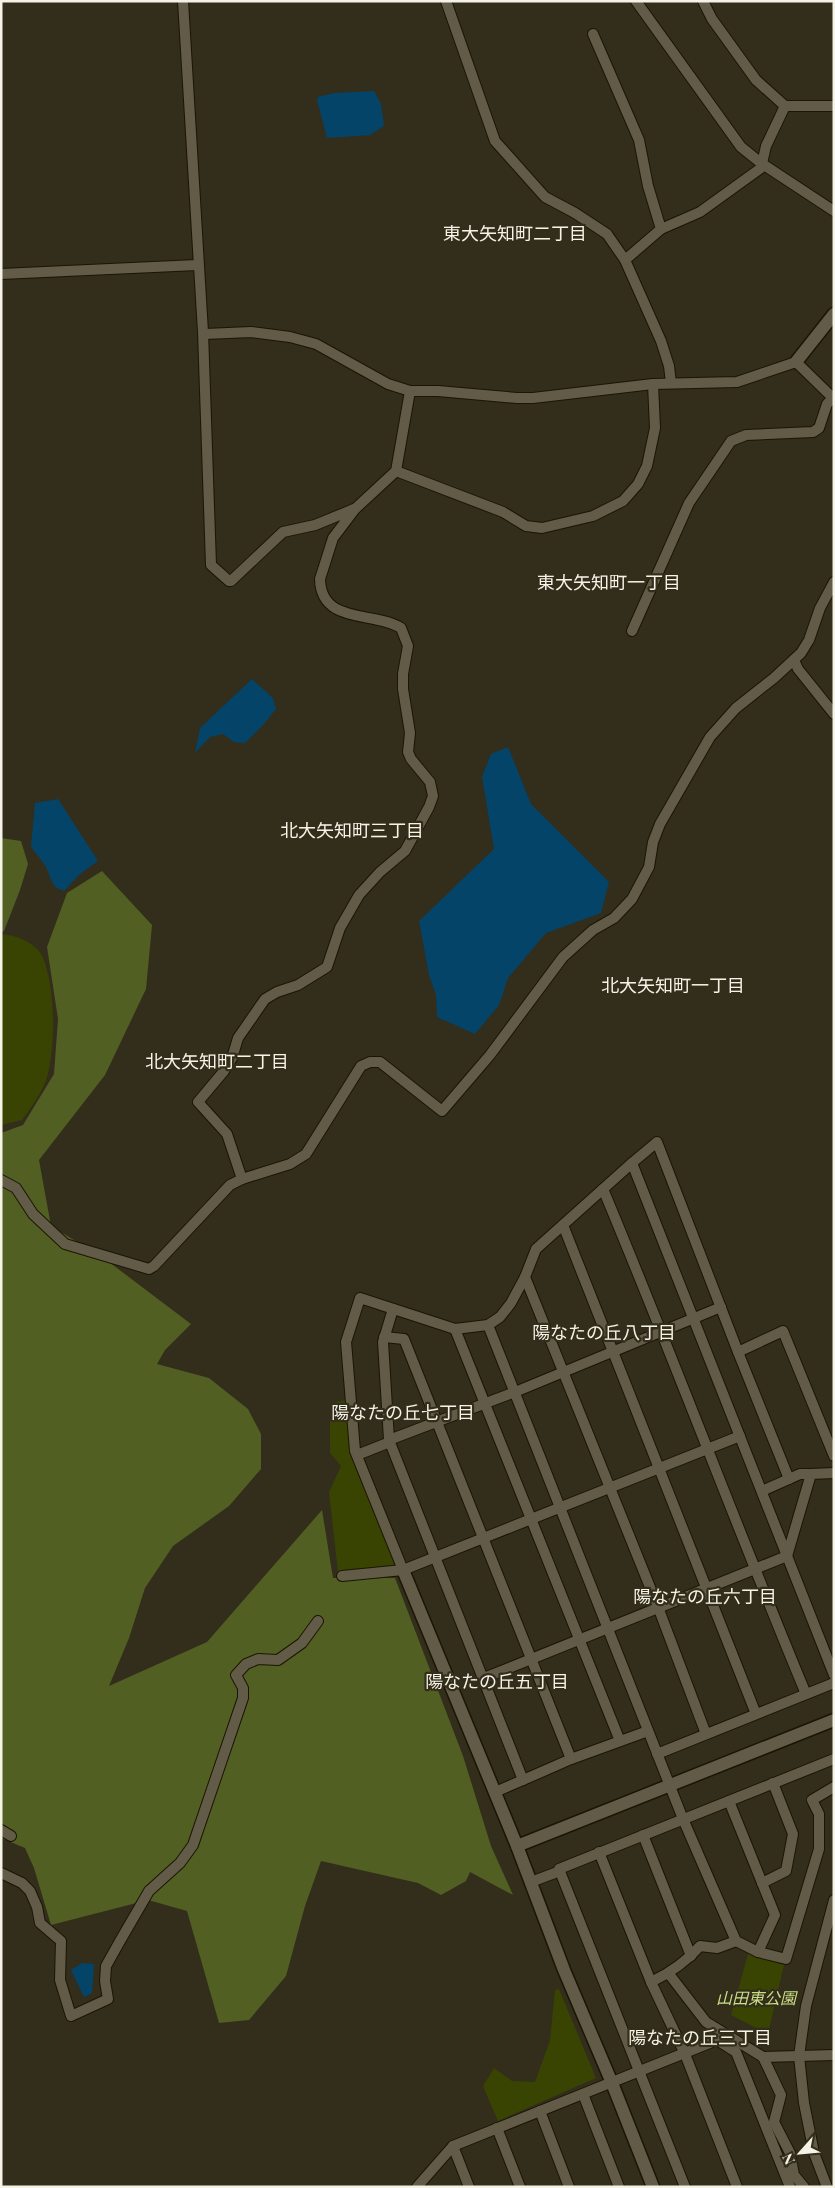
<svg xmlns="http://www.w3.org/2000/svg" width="835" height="2188" font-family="'Playfair Display','Noto Sans JP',serif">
  <rect width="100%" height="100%" fill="#332d1b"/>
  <g fill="#394403">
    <path d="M1 934C16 935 37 943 43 958 55 986 56 1047 47 1077 43 1091 31 1108 22 1120L1 1125Z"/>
    <polygon points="346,1400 350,1450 396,1563 393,1567 338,1572 329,1492 341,1466 330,1453 330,1422 336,1402"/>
    <polygon points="748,1954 784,1965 768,2034 731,2015"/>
    <polygon points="559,1989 596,2078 498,2121 483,2086 494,2068 512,2081 535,2082 550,2040 555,1990"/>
  </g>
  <g fill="#525f22">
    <polygon points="1,838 21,841 28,864 20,890 4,931 1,932"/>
    <polygon points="102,871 152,925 146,989 105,1075 39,1160 51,1226 105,1259 191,1324 165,1350 157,1364 209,1378 248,1409 261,1434 261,1469 229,1506 173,1546 145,1588 129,1638 109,1686 207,1642 322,1510 333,1578 395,1578 463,1756 491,1846 513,1895 470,1872 466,1881 441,1895 418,1883 321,1861 305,1906 286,1976 249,2020 219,2023 187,1911 148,1900 51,1925 34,1868 25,1848 1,1838 1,1133 23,1125 54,1074 58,1019 47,947 67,893"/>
  </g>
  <g fill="#034468">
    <polygon points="374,91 381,104 384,126 370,135 327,138 317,100 318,97 334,93"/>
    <polygon points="252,679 273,698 276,709 264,724 245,743 234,742 223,734 210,737 195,753 200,728"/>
    <polygon points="508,747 531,804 609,882 601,913 546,933 508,978 499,1005 475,1034 437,1017 436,995 429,975 419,921 494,849 482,777 491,754"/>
    <path d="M58 799 98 861 80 874 64 891C51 888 51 877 46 867 42 860 36 854 31 847L35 803Z"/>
    <polygon points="82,1963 94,1964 92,1993 84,1997 71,1970"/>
  </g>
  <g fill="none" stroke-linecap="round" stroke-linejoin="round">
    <defs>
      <g id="minor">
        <polyline points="183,1 203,332 211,565 229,581 231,581 283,532 315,525 354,509"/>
        <polyline points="446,1 495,141 545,197 575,213 607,234 625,260 661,341 669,366 671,383"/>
        <polyline points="636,1 741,147 761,163 834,211"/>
        <polyline points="593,34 639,140 648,186 661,229"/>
        <polyline points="785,106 834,106"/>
        <polyline points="625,260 661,229 700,212 761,168 766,146 785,106 756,80 712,19 703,1"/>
        <polyline points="1,274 197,265 199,268"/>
        <polyline points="203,332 205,334 251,332 290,337 316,344 388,384 410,391 438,391 517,398 533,398 653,384 737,382 796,362 834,399"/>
        <polyline points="396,471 503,512 526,526 542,528 593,516 623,501 638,484 647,466 655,428 653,384"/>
        <polyline points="632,631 689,503 731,441 746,435 813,432 819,428 827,404 833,398"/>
        <polyline points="794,660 798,669 834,714"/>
        <polyline points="632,1163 657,1142 738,1352 783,1331 834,1456"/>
        <path d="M242 1179 227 1134 198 1102 224 1071 232 1058 238 1038 265 999 277 992 298 985 327 967 340 928 359 895 380 872 405 851 429 807 433 796 430 782 411 759 408 752 410 733 403 689V674L408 646 401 628C375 611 321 625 320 579L333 538 355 509 396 471 410 391"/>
        <polyline points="1,1180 16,1188 33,1214 65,1244 149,1269 154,1266 230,1185 242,1179 290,1164 306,1154 361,1066 370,1062 380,1062 442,1111 490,1055 563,957 593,930 614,918 632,899 649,867 653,842 660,824 710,737 736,708 774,678 801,653 809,640 820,608 834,582"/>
        <path d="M603 1189C673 1356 736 1526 806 1694"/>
        <polyline points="563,1225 756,1714"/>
        <polyline points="525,1277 658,1607 706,1734"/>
        <polyline points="393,1309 383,1342 389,1440 523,1780 571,1759 648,1731"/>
        <polyline points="488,1325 683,1819 736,1941 758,1952 786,1959 819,1849 819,1814 812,1800 834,1787"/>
        <polyline points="455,1329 620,1741"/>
        <polyline points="384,1337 404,1339 571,1759"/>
        <polyline points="738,1352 789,1479"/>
        <polyline points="389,1440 515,1392 721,1307"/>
        <polyline points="357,1455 390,1442"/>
        <polyline points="762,1491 800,1474 811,1474"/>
        <polyline points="403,1570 355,1451 346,1342 360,1298 455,1329 488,1325 500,1317 511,1303 525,1277 536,1249 632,1163 834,1675"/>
        <polyline points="342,1576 403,1570 740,1436"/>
        <polyline points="484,1678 787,1556 811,1474 834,1473"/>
        <polyline points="657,1754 834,1683"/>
        <polyline points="495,1792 523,1780"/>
        <polyline points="729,1801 775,1915 758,1952"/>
        <polyline points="1,1830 11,1836"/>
        <polyline points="643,1835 691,1956"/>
        <polyline points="599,1852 651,1982 685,2054 737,2187"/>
        <polyline points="1,1873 22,1883 30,1891 37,1907 40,1923 61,1941 60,1980 71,2016 108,1999 105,1981 106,1966 120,1941 149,1891 180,1863 193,1845 243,1698 243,1688 236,1675 246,1664 258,1659 278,1660 302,1643 318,1621"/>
        <polyline points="531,1882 560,1871"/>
        <polyline points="762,1883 786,1871 793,1834 773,1783"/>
        <polyline points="669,1974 706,2022 763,2057 781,2095 774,2122 790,2153 794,2175 804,2187"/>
        <path d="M651 1982C670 1973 686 1962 700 1946L717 1948 736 1941"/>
        <polyline points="763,2057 834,2055"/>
        <polyline points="583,2094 619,2187"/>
        <polyline points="540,2111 569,2187"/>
        <polyline points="497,2128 520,2187"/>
        <polyline points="453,2146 469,2187"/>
        <polyline points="417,2187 453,2146 717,2040 736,2052 790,2187"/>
        <polyline points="685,2187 559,1869 834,1759"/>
        <polyline points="827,2187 814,2153 804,2103 799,2056 806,2006 834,1900"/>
      </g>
      <g id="tertiary">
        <polyline points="796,362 834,314"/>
        <polyline points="403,1570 517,1846 564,1970 612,2083 653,2187"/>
        <polyline points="517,1846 834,1720"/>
      </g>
    </defs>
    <use href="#minor" stroke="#1b1504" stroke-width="12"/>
    <use href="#tertiary" stroke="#1b1504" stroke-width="15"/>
    <use href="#minor" stroke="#615b47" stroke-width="10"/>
    <use href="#tertiary" stroke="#615b47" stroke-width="12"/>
  </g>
  <g text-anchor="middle" stroke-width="4.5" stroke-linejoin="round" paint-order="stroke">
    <g font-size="16" font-style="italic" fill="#cade86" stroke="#332d1b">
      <text x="756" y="2004">山田東公園</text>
    </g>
    <g font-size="18" fill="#f5f2e6" stroke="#332d1b">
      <text x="515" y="240">東大矢知町二丁目</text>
      <text x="609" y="589">東大矢知町一丁目</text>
      <text x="352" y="837">北大矢知町三丁目</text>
      <text x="673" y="992">北大矢知町一丁目</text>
      <text x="217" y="1068">北大矢知町二丁目</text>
      <text x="604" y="1339">陽なたの丘八丁目</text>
      <text x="403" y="1419">陽なたの丘七丁目</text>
      <text x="705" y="1603">陽なたの丘六丁目</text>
      <text x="497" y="1688">陽なたの丘五丁目</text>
      <text x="700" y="2044">陽なたの丘三丁目</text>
    </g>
  </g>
  <rect width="835" height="2188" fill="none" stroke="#f5f2e6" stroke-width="5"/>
  <g transform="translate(800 2153) rotate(243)" stroke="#332d1b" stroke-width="4" paint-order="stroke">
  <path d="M0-4L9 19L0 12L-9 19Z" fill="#f5f2e6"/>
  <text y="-8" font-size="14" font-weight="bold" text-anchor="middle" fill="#f5f2e6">N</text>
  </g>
</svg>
